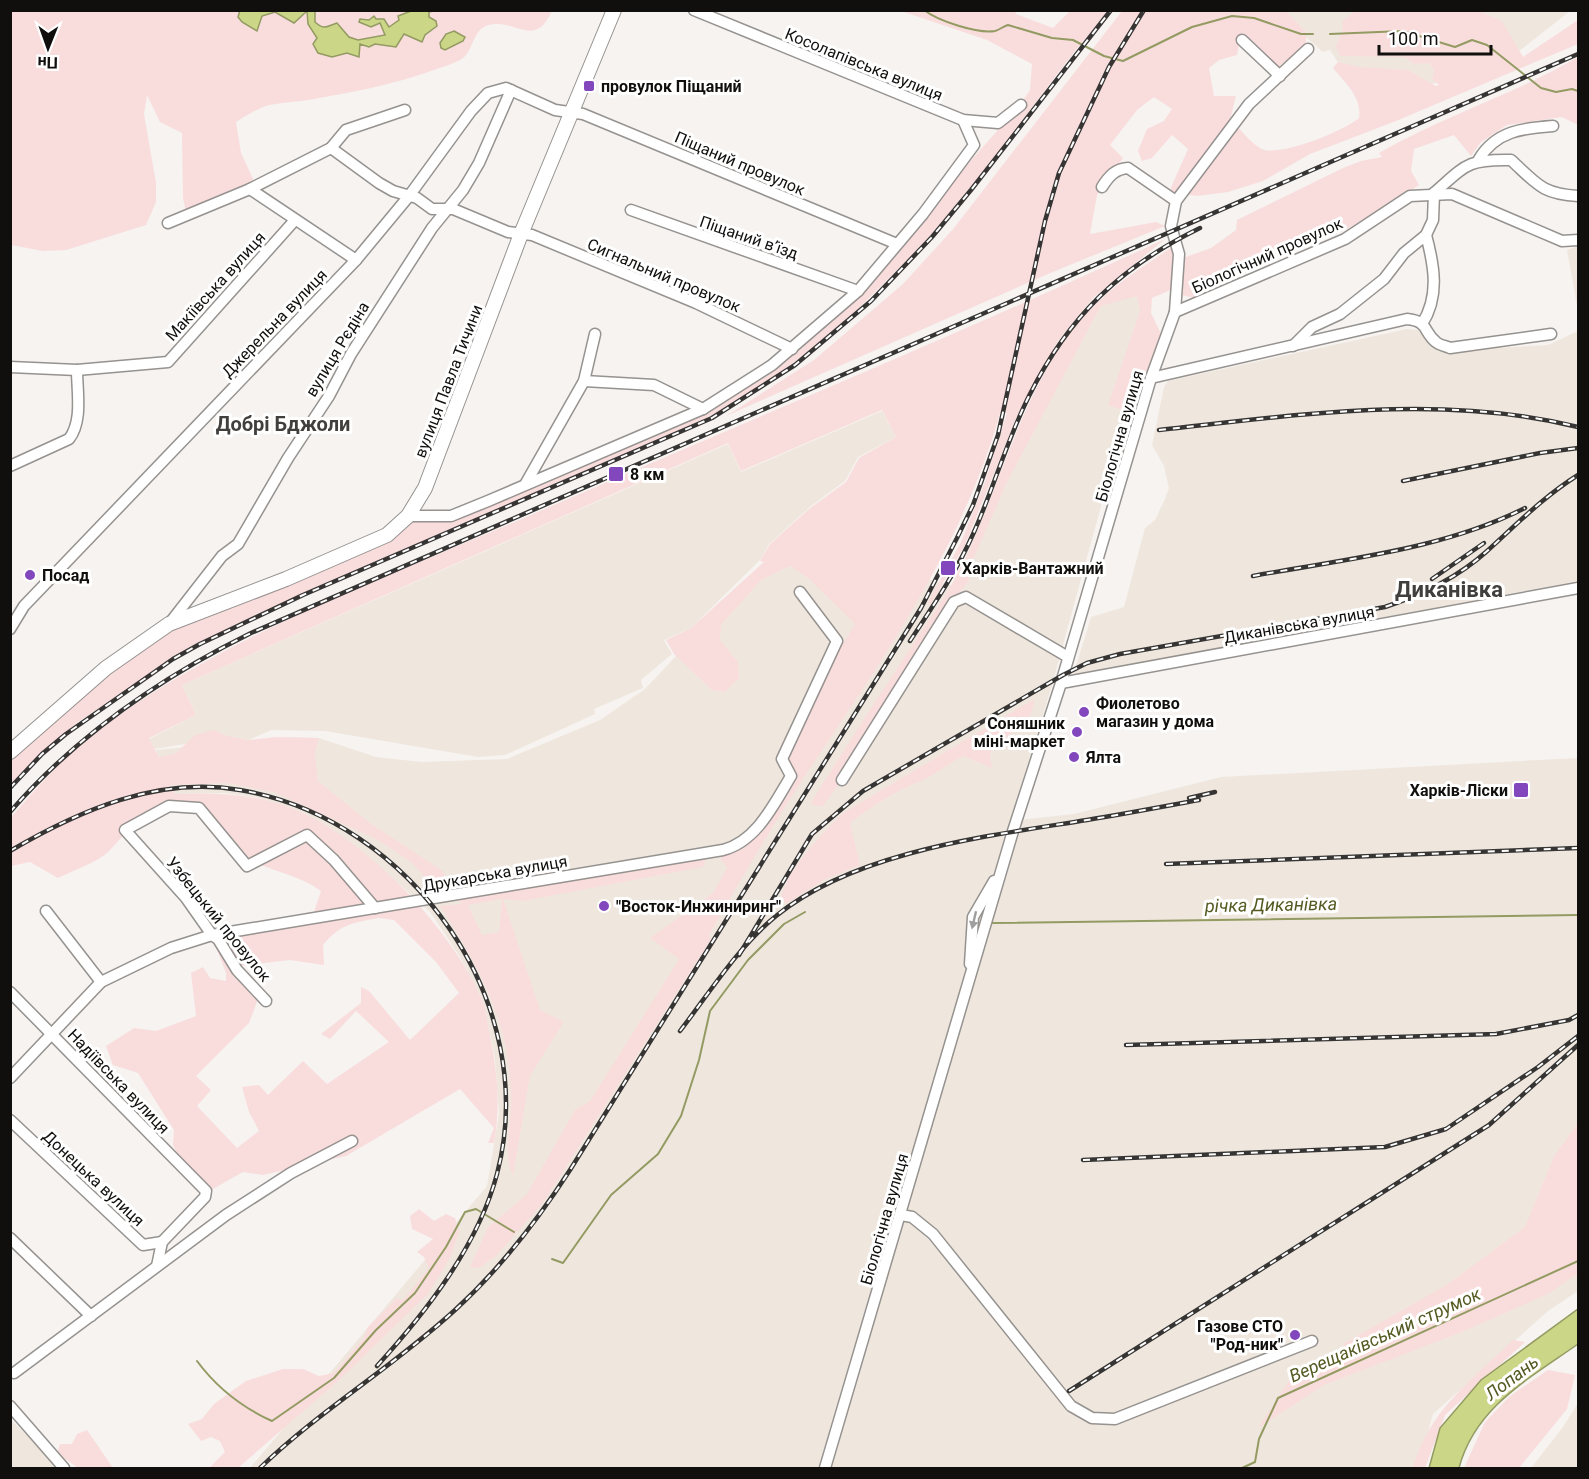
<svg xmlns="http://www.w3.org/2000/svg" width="1589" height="1479" font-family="Roboto,sans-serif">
  <rect width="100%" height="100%" fill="#f6f3f0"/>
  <g fill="#efe7de">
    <polygon points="1276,11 1570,11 1518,52 1465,74 1396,95 1349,79 1330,50 1323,52"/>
    <polygon points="1578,246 1578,311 1567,250"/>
    <polygon points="1145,291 1136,379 1052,685 1010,821 1074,814 1221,777 1578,758 1578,1291 1548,1311 1433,1414 1418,1468 250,1468 487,1186 499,1114 495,1059 483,1001 460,957 430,912 362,851 304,813 259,798 225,793 175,794 156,750 207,745 185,744 155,749 149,739 196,715 182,685 728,444 741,472 882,411 896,437 858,457 845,481 811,506 769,544 761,559 691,628 664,640 672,654 641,680 643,688 594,709 595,714 505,755 478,757 325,731 271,730 249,740 232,737 252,743 276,737 319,738 376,757 422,762 507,759 600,720 645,689 767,559 849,559 958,587 1013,468 1101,306"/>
    <polygon points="1407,329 1418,330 1441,351 1548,345 1578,331 1578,581 1073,676 1091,617 1124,607 1145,528 1155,520 1165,499 1169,488 1164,466 1152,445 1164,387 1168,381"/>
    <polygon points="1578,1403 1578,1468 1531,1468 1563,1427"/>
    <polygon points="11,1420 60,1468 11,1468"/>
  </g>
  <g fill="#f9dddd" fill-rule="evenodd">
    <path d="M1285 10 1306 32V44L1277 68 1240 40 1237 55 1219 60 1209 68 1214 96H1236L1230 120C1240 128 1251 144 1262 149 1280 157 1344 131 1359 118 1362 97 1346 84 1333 68L1338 62 1359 67 1408 70 1436 86 1439 85 1432 79 1434 70 1429 63 1415 64 1404 57 1340 56 1336 47 1343 30 1342 22 1355 11H1479L1502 21 1523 57 1578 20V44L1396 121 1310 154 1263 181 1228 192 1197 196 1169 192 1188 149 1172 135 1152 158 1142 161 1138 151 1147 129 1164 121 1172 109 1154 97 1137 110 1110 145 1123 158 1097 195 1090 234 1156 222 1165 226 1048 274 726 416 814 360 903 284 954 228 1122 11Z"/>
    <path d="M10 11H552C534 51 514 16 486 26 475 30 473 46 466 55 461 62 442 67 434 70 395 84 354 92 314 99 299 102 284 102 269 105 258 108 246 116 236 122L241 153 255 183 187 216 183 198 182 133 160 122 147 95 144 114 156 183V202L146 225 66 250 43 251 11 245Z"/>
    <polygon points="901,11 1015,11 1016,14 1053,28 1070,11 1110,11 1075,51 978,178 924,243 841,326 771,380 705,419 294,598 198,643 78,722 11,785 11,759 82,694 169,626 387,535 408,516 451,516 702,408 792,349 897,244 1020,105 1030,90 1032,64 987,40"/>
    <path d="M1578 57V125L1562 117 1507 125 1481 142 1471 156 1454 135 1414 149 1411 171 1419 185 1388 206 1343 231 1265 261 1195 298 1181 295 1183 258 1211 248 1236 230 1237 220 1343 168 1361 161 1382 157 1379 153C1443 116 1515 94 1578 57Z"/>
    <path d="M1165 239 1093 298 1058 341 1018 414 965 545 930 605 928 603 961 542 985 482 1007 413H1000C962 549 880 663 803 779 770 830 739 882 709 935L711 939 543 1203 497 1255 479 1268 470 1267 488 1227 527 1194 575 1110 590 1101 679 959 650 938 713 893 727 868 721 859 723 850 745 841 791 776 781 745 855 624 808 578 790 566 761 580 721 625 720 640 738 662 739 678 725 692 712 690 674 654 666 640 691 628 764 562 760 561 770 544 809 509 846 482 859 458 896 437 882 410 741 471 728 443 182 685 196 715 149 738 159 757 175 754 195 735 214 730 227 736 249 740 276 737 319 738 315 753 318 781 370 823 443 871 452 896H443L411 862 378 840 274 792 227 783 171 785 175 794C219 792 264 794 305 814 373 847 451 929 482 999 486 1008 487 1020 489 1030 497 1069 501 1104 494 1143H488L494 1128 460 1089 346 1156 263 1175 243 1172 211 1190 185 1169 173 1145 174 1130 138 1073 113 1065 106 1046 134 1028 156 1031 196 1016 191 973 203 967 210 978 226 981V973L216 947 221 934 312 918 321 891C298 874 270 872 246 857 229 847 219 814 198 808 175 801 139 820 123 836 116 842 111 851 103 856 90 865 72 871 58 878L30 862 11 866V817C39 785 69 751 104 726 230 633 381 580 524 518 737 425 953 337 1165 239ZM378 918 394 920 436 962 459 993 410 1040 369 991 361 987V1003L321 1034 330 1039 356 1011 389 1042 327 1084 303 1061 268 1095 259 1085 242 1087 249 1112 259 1131 237 1148 197 1106 211 1090 196 1076 249 1023 257 1002 240 966 290 960 324 965 323 945C340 924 353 923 378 918Z"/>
    <path d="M1172 247 1175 250 1173 289 1152 298 1151 313 1164 340 1140 416 1108 405 1140 311 1137 296 1101 306 1007 482 973 560 968 582 953 601 842 780 822 807 810 804C843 751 877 699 911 647 925 625 941 605 953 582 1003 491 1021 374 1099 301 1121 280 1147 264 1172 247Z"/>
    <path d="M1034 699C1033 727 1013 731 992 746L990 757 992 768 963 756C950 763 936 774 923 780 895 791 874 805 850 823L860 865 824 880 786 904 781 899C786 870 822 834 843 813Z"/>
    <path d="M706 858 703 867 523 901 503 899 540 1010 564 1022 530 1076 513 1176C503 1154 510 1132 511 1108 512 1095 510 1080 509 1067 502 1007 472 956 440 906L462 904 456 897 479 879 552 867 559 880ZM502 899 499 932 482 935 468 905Z"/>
    <polygon points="1578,1123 1578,1273 1550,1293 1462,1332 1324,1385 1258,1428 1294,1373 1298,1371 1303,1379 1348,1353 1343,1344 1448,1284 1525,1227 1554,1156"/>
    <polygon points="419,1209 434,1221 446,1214 455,1218 459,1232 451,1256 428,1294 336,1383 238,1468 209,1468 225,1452 220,1441 211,1437 201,1441 188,1424 202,1419 214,1404 246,1381 283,1369 303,1369 319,1376 334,1373 364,1338 367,1328 397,1298 403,1300 429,1268 424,1257 417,1252 433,1239 412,1229 410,1216"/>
    <path d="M1513 1340 1525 1342 1445 1415 1425 1468H1413C1427 1413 1473 1378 1513 1340Z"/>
    <polygon points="1548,1370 1575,1375 1567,1409 1519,1468 1464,1468 1485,1422 1510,1396"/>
    <polygon points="87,1430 113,1468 78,1468 57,1453 60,1444 72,1444 77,1434"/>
  </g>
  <g fill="#cbd686" stroke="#939a62" stroke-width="1.5">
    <path d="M240 10 315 11V22C325 31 327 26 337 23L349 37 358 40 385 35 380 23 371 27 359 22 360 19 369 20 374 16 376 19H384L389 27 399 20 398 16 411 11H433L429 12V17L436 21 437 26 425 35 422 42 404 34 396 47 375 44 369 47 360 44 359 57 347 53 332 57 318 53 313 44 317 38 308 24 307 11 294 23 275 12 262 16 257 31 242 22 238 17Z"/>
    <polygon points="454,31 465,37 463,41 445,50 441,48 440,43 446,34"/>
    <path d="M1578 1309V1344C1530 1378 1475 1407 1459 1468H1429L1440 1428 1481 1380Z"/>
  </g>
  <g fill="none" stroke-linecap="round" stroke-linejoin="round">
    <g stroke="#939a62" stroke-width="2">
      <path d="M924 10C938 21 978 34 995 31 999 30 1004 26 1008 25L1052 38 1073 40 1104 56 1123 61 1192 27 1232 16 1254 18 1301 34H1313"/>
      <polyline points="1330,34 1403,31 1455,47 1472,40 1487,45 1541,88 1556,92 1572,89 1578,91"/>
      <polyline points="991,923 1578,915"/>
      <polyline points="552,1259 563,1263 611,1195 658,1154 681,1116 699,1060 710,1011 748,960 784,924 805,912"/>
      <path d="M197 1361C217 1388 241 1407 272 1421L334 1378 376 1330 415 1293 446 1247 465 1212 476 1209 514 1232"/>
      <polyline points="1242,1468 1255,1462 1259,1439 1278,1398 1578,1261"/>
    </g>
    <defs>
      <g id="minor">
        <polyline points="694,10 963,120 998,123 1021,105"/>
        <polyline points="1242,40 1280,76"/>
        <polyline points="331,148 379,183 393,191 417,198 432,209 453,209 508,232 532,235 696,303 792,349"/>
        <path d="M1479 159C1496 131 1523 128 1553 126"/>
        <path d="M1102 187C1109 176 1115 169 1128 168L1176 201"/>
        <polyline points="250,189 356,260"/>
        <path d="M1434 193C1466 165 1467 159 1511 160 1537 184 1542 194 1578 196"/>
        <polyline points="631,210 858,291"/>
        <polyline points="168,223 250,189 331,148 346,130 405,110"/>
        <polyline points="1175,312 1345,239 1410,196 1452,194 1562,241 1578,240"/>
        <path d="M1422 324C1440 296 1434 265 1426 235"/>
        <polyline points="1293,346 1312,327 1340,314 1384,279 1404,253 1426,235 1433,220 1434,193"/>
        <polyline points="10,367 77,370 168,362 295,220"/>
        <path d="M1151 378 1407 319C1429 321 1423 332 1436 342 1439 345 1446 346 1450 348L1551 334"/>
        <polyline points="584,381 654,385 703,409"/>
        <path d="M10 466 69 439C83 421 77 392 77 370"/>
        <polyline points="526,483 584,381 595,334"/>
        <polyline points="408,516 451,516 488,501 703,409 772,365 858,291 923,214 974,145 963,120"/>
        <polyline points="169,624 222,556 238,544 288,458 329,396 351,354 432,228 463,190 479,163 511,90"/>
        <polyline points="10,629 24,606 356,260 409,196 471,111 488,93 506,88 555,110 583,114 897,244"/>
        <polyline points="1061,683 1578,588"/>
        <polyline points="842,780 954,602 966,597 1068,657"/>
        <polyline points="46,911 101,982"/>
        <polyline points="970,964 973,917 994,881"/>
        <polyline points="10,992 206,1191 205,1197 162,1242 157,1266"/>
        <polyline points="266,1001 237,970 218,939 212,935 186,898 125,830 169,806 199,808 247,866 307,835 334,860 375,908"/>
        <path d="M10 1078 101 982 171 948 212 935 723 850C757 841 774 804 791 776L782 759 837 641 800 592"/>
        <polyline points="10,1120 143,1245 162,1242"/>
        <polyline points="901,1215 912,1217 933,1234 1071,1406 1092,1418 1115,1419 1312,1341"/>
        <polyline points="10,1238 91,1316"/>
        <polyline points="14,1373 226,1215 291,1173 352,1141"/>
        <polyline points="10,1406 64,1468"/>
        <polyline points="825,1468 1013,831 1061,683 1151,378 1175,312 1179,254 1171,226 1176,201 1249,104 1308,49"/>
      </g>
      <polyline id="major" points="10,752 106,668 169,624 286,579 387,535 408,516 425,488 521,234 614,10"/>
    </defs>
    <use href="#minor" stroke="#95928f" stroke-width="13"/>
    <use href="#major" stroke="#95928f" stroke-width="16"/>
    <use href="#minor" stroke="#fff" stroke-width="10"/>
    <use href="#major" stroke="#fff" stroke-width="14"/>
    <defs>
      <g id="rail">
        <path d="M1159 430C1298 415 1440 393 1578 427"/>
        <polyline points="1403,481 1540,453 1578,448"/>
        <path d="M1253 576C1344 559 1442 550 1525 508"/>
        <polyline points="1432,579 1484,543"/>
        <path d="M910 641C933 606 957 571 974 532 994 487 1007 440 1029 396 1069 316 1120 267 1200 228"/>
        <polyline points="10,788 42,754 66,734 173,659 200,644 303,595 712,418 795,365 871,301 932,237 971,190 1111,10"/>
        <polyline points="1189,798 1215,792"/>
        <path d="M10 812C77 735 160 678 251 633L1578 54"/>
        <path d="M10 851C80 810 158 776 240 790 412 819 542 1004 497 1174 478 1246 426 1312 377 1366"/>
        <polyline points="1166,864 1578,848"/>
        <path d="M739 955 812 834 863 791 1063 675 1087 663 1120 654 1385 607C1421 595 1457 578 1486 552 1516 525 1543 497 1578 475"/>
        <path d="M680 1031C710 992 738 947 776 916 856 851 988 836 1087 820 1124 814 1161 807 1199 800"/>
        <polyline points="1126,1045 1496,1034 1569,1020 1578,1015"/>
        <polyline points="1083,1160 1385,1147 1446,1129 1538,1067 1578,1036"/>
        <polyline points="1069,1391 1489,1125 1578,1045"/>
        <path d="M260 1468C320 1410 393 1367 455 1310 500 1269 537 1221 570 1170L921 608 957 538 973 505 998 435 1045 221 1059 173 1109 67 1144 10"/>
      </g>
    </defs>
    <use href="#rail" stroke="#363534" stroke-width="4.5"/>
    <use href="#rail" stroke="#fff" stroke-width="2" stroke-dasharray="7" stroke-linecap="butt"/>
  </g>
  <defs><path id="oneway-solid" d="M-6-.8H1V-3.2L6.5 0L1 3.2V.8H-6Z" transform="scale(1.5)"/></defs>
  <use fill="#9f9f9f" href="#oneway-solid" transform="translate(974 920) rotate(103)"/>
  <g fill="#8347bd" stroke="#fff" stroke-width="2">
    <rect x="583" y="80" width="12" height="12" rx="3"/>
    <rect x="608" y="466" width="16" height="16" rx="3"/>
    <rect x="940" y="560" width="16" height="16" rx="3"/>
    <circle cx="30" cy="575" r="6"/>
    <circle cx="1084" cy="712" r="6"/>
    <circle cx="1077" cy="732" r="6"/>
    <circle cx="1074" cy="757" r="6"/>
    <rect x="1513" y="782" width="16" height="16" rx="3"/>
    <circle cx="604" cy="906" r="6"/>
    <circle cx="1295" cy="1335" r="6"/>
  </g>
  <g text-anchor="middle" stroke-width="6" stroke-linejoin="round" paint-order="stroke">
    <g font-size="16" fill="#100f0e" stroke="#fff">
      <text transform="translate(864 64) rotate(22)" y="6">Косолапівська вулиця</text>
      <text transform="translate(740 163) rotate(23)" y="6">Піщаний провулок</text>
      <text transform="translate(749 237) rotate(19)" y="6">Піщаний в’їзд</text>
      <text transform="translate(1267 255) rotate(-24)" y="6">Біологічний провулок</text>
      <text transform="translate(664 275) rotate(23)" y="6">Сигнальний провулок</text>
      <text transform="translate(215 286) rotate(-48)" y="6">Макіївська вулиця</text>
      <text transform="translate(274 323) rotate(-46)" y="6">Джерельна вулиця</text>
      <text transform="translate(337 349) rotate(-59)" y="6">вулиця Рєдіна</text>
      <text transform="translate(448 381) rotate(-69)" y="6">вулиця Павла Тичини</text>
      <text transform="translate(1119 436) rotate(-74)" y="6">Біологічна вулиця</text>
      <text transform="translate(1299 624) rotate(-10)" y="6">Диканівська вулиця</text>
      <text transform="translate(495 873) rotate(-10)" y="6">Друкарська вулиця</text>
      <text transform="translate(219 919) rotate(51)" y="6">Узбецький провулок</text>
      <text transform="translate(119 1081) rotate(46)" y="6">Надіївська вулиця</text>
      <text transform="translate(94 1178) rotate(43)" y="6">Донецька вулиця</text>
      <text transform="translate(884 1219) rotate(-74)" y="6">Біологічна вулиця</text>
    </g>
    <g font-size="16" font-weight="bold" fill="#100f0e" stroke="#fff" text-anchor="start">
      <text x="601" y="92">провулок Піщаний</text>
      <text x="630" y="480">8 км</text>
      <text x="962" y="574">Харків-Вантажний</text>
      <text x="42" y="581">Посад</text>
      <text x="1096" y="709">Фиолетово<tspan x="1096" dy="18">магазин у дома</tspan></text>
      <text x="1065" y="729" text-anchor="end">Соняшник<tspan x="1065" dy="18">міні-маркет</tspan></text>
      <text x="1086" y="763">Ялта</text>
      <text x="1508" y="796" text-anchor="end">Харків-Ліски</text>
      <text x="616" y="912">"Восток-Инжиниринг"</text>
      <text x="1283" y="1332" text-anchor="end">Газове СТО<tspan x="1283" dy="18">"Род-ник"</tspan></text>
    </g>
    <g font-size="18" font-style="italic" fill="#545a21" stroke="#fff">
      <text transform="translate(1271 905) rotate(-1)" y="6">річка Диканівка</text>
      <text transform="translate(1385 1335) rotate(-24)" y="6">Верещаківський струмок</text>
      <text transform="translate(1512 1378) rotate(-37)" y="6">Лопань</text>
    </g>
    <g font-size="20" font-weight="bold" fill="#413f3d" stroke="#fff">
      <text x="283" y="431">Добрі Бджоли</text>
    </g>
    <g font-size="22" font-weight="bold" fill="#413f3d" stroke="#fff">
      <text x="1449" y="597">Диканівка</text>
    </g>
  </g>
  <rect width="1589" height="1479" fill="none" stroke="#100f0e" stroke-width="24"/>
  <g transform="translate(48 48) rotate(181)" stroke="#ffffff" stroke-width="4.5" paint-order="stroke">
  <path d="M0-4.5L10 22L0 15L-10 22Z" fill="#100f0e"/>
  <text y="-9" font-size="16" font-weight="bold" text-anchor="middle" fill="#100f0e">Пн</text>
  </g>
  <path d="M1379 45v9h112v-9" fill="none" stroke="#100f0e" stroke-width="3"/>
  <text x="1388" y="45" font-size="18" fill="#100f0e" stroke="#ffffff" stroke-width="4.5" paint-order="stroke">100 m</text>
</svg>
